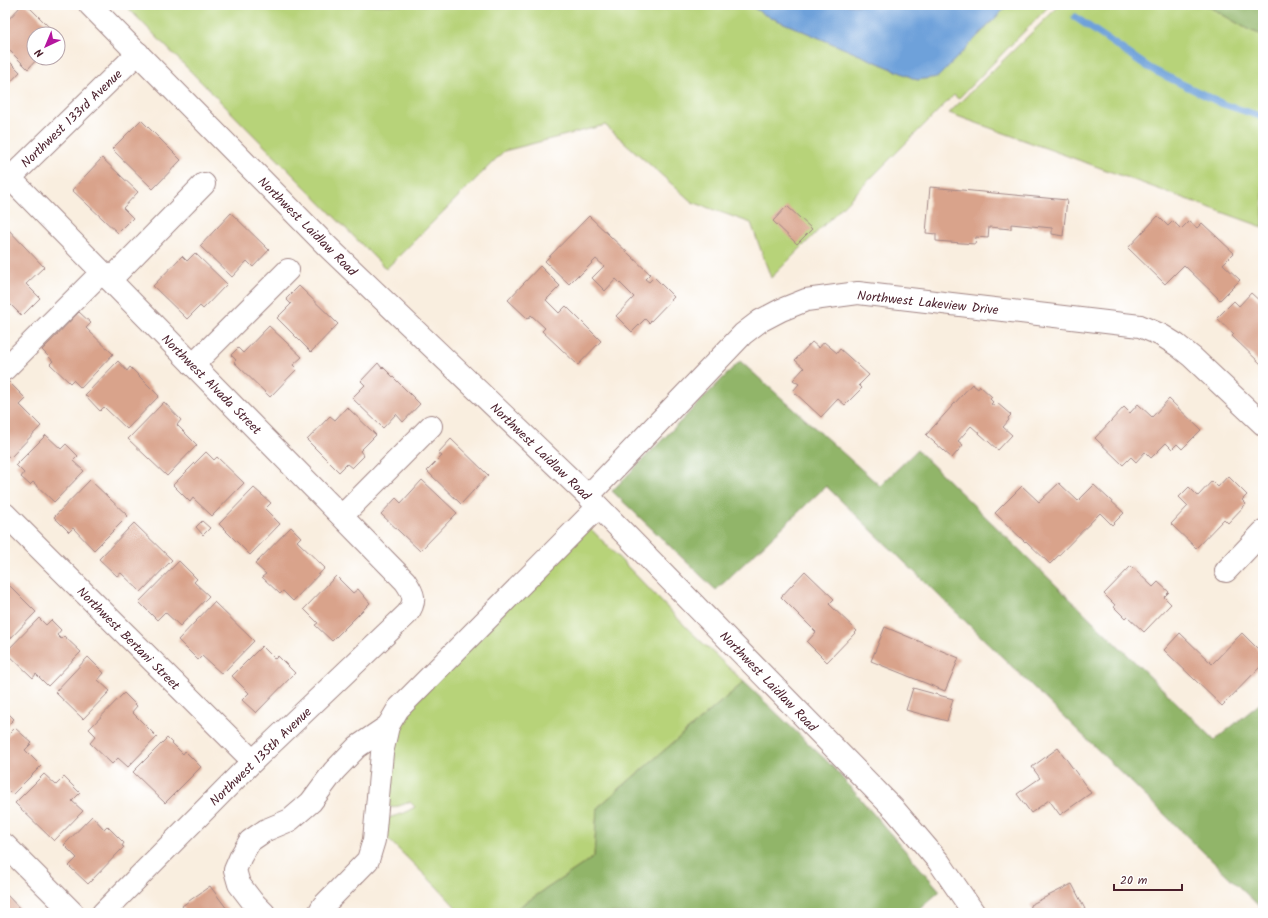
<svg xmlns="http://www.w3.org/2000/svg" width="1268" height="918" font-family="Kalam,sans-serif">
  <rect width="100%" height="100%" fill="#fff"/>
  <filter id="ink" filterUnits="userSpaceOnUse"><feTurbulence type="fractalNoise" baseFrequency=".025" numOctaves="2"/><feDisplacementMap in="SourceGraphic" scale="8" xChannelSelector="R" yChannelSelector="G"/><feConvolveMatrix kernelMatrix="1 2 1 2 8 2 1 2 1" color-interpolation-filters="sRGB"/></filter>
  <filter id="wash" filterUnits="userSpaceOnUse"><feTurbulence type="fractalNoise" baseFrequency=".012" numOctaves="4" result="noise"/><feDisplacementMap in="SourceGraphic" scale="16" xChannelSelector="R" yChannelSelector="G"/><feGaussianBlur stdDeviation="0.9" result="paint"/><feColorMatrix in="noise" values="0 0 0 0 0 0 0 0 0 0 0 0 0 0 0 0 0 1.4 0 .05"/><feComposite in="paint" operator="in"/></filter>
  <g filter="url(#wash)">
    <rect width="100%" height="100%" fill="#f9eedf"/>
    <g fill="#b7d379" stroke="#807952">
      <polygon points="125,5 1050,5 958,99 954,95 771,278 751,223 692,202 605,125 504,151 386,269"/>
      <polygon points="1060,5 1206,5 1249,30 1263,35 1263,227 949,113"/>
      <polygon points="588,526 690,631 744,682 597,808 594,857 510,913 461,913 437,887 385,836 385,819 404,813 415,807 410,802 399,806 385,808 396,723"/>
    </g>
    <g fill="#91b569" stroke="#6e6a4a">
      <polygon points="1206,5 1263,5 1263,35 1249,30"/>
      <polygon points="740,361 880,486 917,450 1215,740 1263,701 1263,910 826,486 716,590 612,491"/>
      <polygon points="744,682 832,766 940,891 915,913 510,913 594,857 597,808"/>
    </g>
    <polygon fill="#6ea1da" stroke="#5c6082" points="749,5 1008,5 938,77 917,80 890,68 765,15"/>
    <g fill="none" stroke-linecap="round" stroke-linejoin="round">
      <polyline stroke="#6ea1da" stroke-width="7" points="1075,17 1151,69 1223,104 1263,117"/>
    </g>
    <g id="blocks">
      <g fill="#d9a38b">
        <polygon points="22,5 27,5 56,34 34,34 34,58 38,58 28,69 5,46 5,23"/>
        <polygon points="5,57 20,72 5,88"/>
        <polygon points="141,120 181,160 153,189 112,149"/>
        <polygon points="102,158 138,192 123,208 133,218 118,233 72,190"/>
        <polygon points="930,187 1067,200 1063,236 1052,234 1052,228 1011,224 1011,229 989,227 988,238 976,237 975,244 936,241 936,234 926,233"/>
        <polygon points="787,206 812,229 797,244 773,221"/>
        <polygon points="231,213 269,250 253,267 247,261 232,277 200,246"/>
        <polygon points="589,216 650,274 645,279 649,282 654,277 674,297 649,323 645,319 632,332 616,316 634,297 616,279 605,291 592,278 604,266 596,259 579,276 578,275 569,284 545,261"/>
        <polygon points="1158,216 1168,226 1173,221 1181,229 1189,221 1197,228 1202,223 1234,253 1223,264 1240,280 1220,300 1184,265 1165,284 1128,248"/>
        <polygon points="6,227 44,267 26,284 40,298 22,316 5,299 5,229"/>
        <polygon points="195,253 227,284 203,309 200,306 187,319 153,286 182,256 187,261"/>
        <polygon points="540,266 560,286 546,300 559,313 566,306 601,341 578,365 542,331 545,328 531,315 528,319 508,300"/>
        <polygon points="299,286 338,324 311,352 277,318 291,304 286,299"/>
        <polygon points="1251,293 1263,304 1263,366 1232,336 1234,334 1217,318 1234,301 1239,306"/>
        <polygon points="79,312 91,323 86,328 113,354 81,388 73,380 70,383 50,364 53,361 42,350"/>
        <polygon points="269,326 302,357 293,365 297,369 270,397 234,362 236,360 231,355 238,348 243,353"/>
        <polygon points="812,342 819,348 824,342 837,353 840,349 869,375 859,385 862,388 845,405 838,399 821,417 793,391 799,384 793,380 804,368 795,360"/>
        <polygon points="118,361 127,371 130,367 159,396 127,429 104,407 100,411 85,395"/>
        <polygon points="378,363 382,368 383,367 420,404 403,422 396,414 383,428 352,398 365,385 361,381"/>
        <polygon points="8,381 26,399 20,405 41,426 10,458 5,453 5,385"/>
        <polygon points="972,384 978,389 980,386 992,397 990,399 993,402 991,404 994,406 997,403 1011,415 1008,418 1009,420 1003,427 1012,435 998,450 971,426 958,441 963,445 952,458 926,435"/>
        <polygon points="1169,399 1201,430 1182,449 1177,444 1172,449 1166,443 1151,458 1145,452 1136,462 1131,457 1123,465 1095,438 1124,407 1130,413 1138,404 1152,417"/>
        <polygon points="164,402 181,420 177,425 197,445 167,476 128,439"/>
        <polygon points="347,407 376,435 360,451 364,456 352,468 347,464 339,472 307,440 330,416 335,420"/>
        <polygon points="46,435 61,449 66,444 78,456 73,461 84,471 54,502 33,482 30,485 21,477 24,473 16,465"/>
        <polygon points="451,439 488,475 461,504 427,471 442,456 438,453"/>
        <polygon points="206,452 214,460 217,457 244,483 212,516 193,498 190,502 173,485"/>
        <polygon points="1228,476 1247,495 1242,500 1246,504 1228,523 1224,519 1196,548 1171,524 1188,506 1179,497 1189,487 1198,496 1212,481 1218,487"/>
        <polygon points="90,480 128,516 94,550 73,528 69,532 54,517"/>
        <polygon points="422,480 457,513 420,551 381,514 396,498 401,503"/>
        <polygon points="1059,483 1078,501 1094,485 1124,513 1112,525 1100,513 1050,564 1026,541 1025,542 995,513 1022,486 1039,502"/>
        <polygon points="254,488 271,503 265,509 280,524 250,555 219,524"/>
        <polygon points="202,521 210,528 203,535 196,527"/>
        <polygon points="134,523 172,560 141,592 121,573 117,576 99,559"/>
        <polygon points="291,527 301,537 297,541 325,568 293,601 283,591 280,594 262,577 266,574 255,564"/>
        <polygon points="179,561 197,579 194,582 209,596 180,626 165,612 157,620 139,602"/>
        <polygon points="1131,566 1153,587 1158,582 1169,592 1164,597 1171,604 1144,632 1127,616 1125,618 1114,607 1115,605 1104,594"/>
        <polygon points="805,571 834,599 829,604 857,631 827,662 807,642 816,632 781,597"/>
        <polygon points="336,576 353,593 358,589 370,603 332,641 315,625 318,623 304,609"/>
        <polygon points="7,583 36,612 6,643 5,642 5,585"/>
        <polygon points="214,602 254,641 222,674 202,656 198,660 178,640"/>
        <polygon points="39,618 46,625 51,620 61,630 57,635 61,639 64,636 81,652 48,686 36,674 33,678 6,652"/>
        <polygon points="885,627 959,658 945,691 871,661"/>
        <polygon points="1180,633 1212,664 1242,633 1263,654 1263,664 1222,706 1164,650"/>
        <polygon points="262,646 275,659 278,656 295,673 256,713 242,700 249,693 232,676"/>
        <polygon points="88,657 104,673 98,680 110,691 83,719 55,692"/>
        <polygon points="913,688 953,699 947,721 906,710"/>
        <polygon points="124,693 137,706 132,712 157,737 128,767 118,758 112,764 90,743 96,736 89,729"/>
        <polygon points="5,710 14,719 5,728"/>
        <polygon points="15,728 32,743 25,750 41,766 12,795 5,788 5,738"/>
        <polygon points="167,738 183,754 185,751 201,767 165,803 133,772"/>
        <polygon points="1058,748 1091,793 1060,815 1049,800 1031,813 1017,794 1040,778 1032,767"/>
        <polygon points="44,774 56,785 64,777 80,793 72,801 83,811 54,841 15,803"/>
        <polygon points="92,816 104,829 107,826 124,843 122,846 124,847 88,884 69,866 77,858 64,845"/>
        <polygon points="1072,884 1085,909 1077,913 1034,913 1030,905"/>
        <polygon points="210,886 230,913 186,913 182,906"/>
        <polygon points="5,893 24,913 5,913"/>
      </g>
    </g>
  </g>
  <g filter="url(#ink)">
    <use href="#blocks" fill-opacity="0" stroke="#a28685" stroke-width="1"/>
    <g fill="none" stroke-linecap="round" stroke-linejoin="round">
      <defs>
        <g id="minor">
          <path d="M5 173 405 581C414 594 417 601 407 614L253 761 103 913"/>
          <polyline points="5,183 138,53"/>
          <polyline points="110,280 204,184"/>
          <polyline points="193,365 288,270"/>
          <polyline points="5,369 102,272"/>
          <polyline points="588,496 743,334 760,321 781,310 806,300 858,293 1140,326 1161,335 1177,345 1192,357 1263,424"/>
          <polyline points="5,514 253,761"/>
          <polyline points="342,516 431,426"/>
          <polyline points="1226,571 1263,532"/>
          <polyline points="5,845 73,913"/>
          <polyline points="264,913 252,901 239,884 235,870 241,856 250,841 266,830 290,820 311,802 334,771 357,747 388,726 398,709 598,507"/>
          <polyline points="319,913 323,906 368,860 374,840 382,753 388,726"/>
        </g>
        <polyline id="major" points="90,5 327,246 588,496 894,809 939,862 974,913"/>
      </defs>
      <use href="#minor" stroke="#a28685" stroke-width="24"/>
      <use href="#major" stroke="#a28685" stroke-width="24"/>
      <use href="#minor" stroke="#fff" stroke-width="22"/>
      <use href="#major" stroke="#fff" stroke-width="22"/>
    </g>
  </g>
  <g text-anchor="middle" stroke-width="3.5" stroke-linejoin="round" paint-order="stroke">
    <g font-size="13" fill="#4a1f2b" stroke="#fff">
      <text transform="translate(71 118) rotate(-44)" y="5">Northwest 133rd Avenue</text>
      <text transform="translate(308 226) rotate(45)" y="5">Northwest Laidlaw Road</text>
      <text transform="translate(928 302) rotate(6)" y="5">Northwest Lakeview Drive</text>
      <text transform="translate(212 384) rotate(45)" y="5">Northwest Alvada Street</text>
      <text transform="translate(541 451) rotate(44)" y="5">Northwest Laidlaw Road</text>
      <text transform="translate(129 638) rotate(45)" y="5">Northwest Bertani Street</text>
      <text transform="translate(769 681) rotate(46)" y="5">Northwest Laidlaw Road</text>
      <text transform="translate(260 756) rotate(-44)" y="5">Northwest 135th Avenue</text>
    </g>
  </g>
  <rect width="1268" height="918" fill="none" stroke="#fff" stroke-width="20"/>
  <g transform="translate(46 46) rotate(224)"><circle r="19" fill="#ffffff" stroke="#b7a5aa"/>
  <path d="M0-3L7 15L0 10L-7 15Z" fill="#b5179e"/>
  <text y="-6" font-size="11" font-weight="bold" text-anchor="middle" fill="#4a1f2b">N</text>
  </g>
  <path d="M1114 884v6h68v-6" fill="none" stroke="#4a1f2b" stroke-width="2"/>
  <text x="1120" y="884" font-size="12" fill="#4a1f2b" stroke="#ffffff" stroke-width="3" paint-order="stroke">20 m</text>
</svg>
